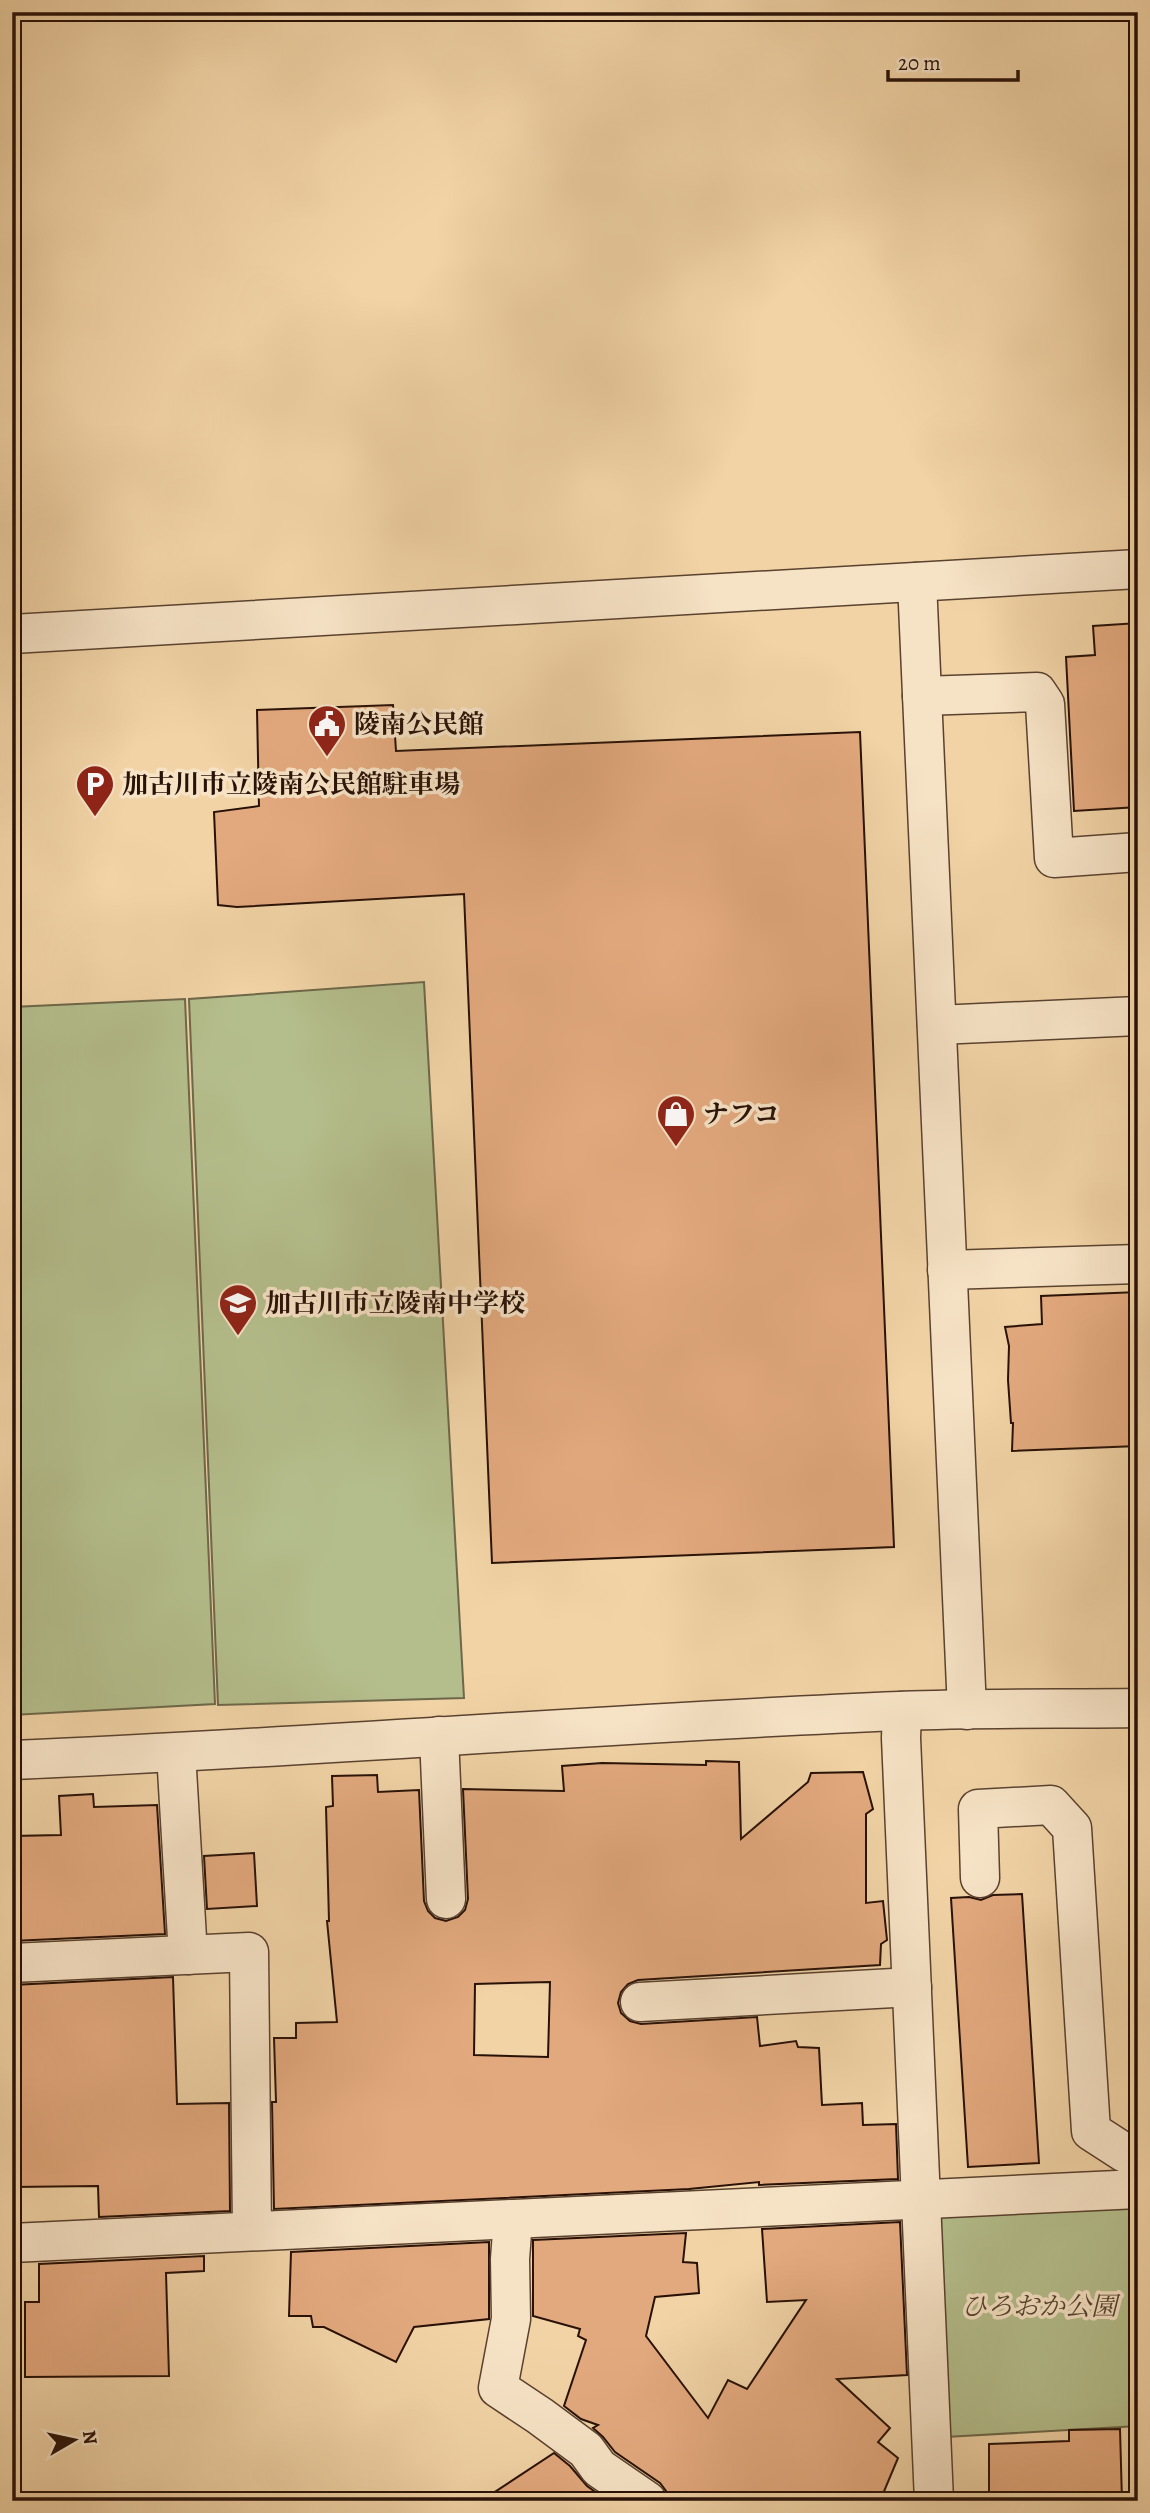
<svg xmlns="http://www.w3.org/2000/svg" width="1150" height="2513" font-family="Alegreya,'Noto Serif JP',serif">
  <rect width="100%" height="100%" fill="#f1d3a6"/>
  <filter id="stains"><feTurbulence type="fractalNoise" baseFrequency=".00286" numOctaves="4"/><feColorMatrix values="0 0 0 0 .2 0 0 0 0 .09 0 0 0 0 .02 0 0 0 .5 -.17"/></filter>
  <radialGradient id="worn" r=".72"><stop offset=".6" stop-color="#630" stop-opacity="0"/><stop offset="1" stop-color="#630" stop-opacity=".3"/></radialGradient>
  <g fill="#b4be8c" stroke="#6e684a" stroke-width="2">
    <polygon points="424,982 464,1698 218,1705 189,999"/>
    <polygon points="185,999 215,1704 12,1715 12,1007"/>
    <polygon points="1138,2201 1138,2426 946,2437 936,2223 951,2208"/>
  </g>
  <g fill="#e3a97e" stroke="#281107" stroke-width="2" fill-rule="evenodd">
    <polygon points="1138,623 1138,807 1074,811 1066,657 1095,655 1093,626"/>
    <polygon points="393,705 396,751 860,732 894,1547 492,1563 464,894 237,907 218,905 214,812 259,806 257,710"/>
    <polygon points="1138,1292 1138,1446 1012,1451 1013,1423 1011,1423 1008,1380 1009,1346 1005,1327 1042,1324 1041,1296"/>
    <path d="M706 1761 739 1762 741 1839 808 1782 811 1773 863 1772 873 1809 866 1814V1903L883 1901 887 1940 881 1944 880 1965 638 1980 628 1984 621 1992 618 2003 621 2013 630 2021 641 2024 757 2017 760 2046 796 2041 798 2047 819 2048 822 2105 862 2103 863 2125 896 2124 898 2179 759 2185V2182L689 2189 274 2209 272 2102H276L274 2038H296V2023L337 2022 327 1921H329L326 1807 333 1806 332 1776 377 1775 378 1792 419 1790 424 1901 428 1911 435 1918 446 1921 458 1917 465 1910 468 1899 463 1789 564 1791 562 1766 602 1763 706 1765ZM550 1982 548 2057 474 2055 475 1984Z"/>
    <polygon points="93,1794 94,1807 157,1805 165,1934 12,1941 12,1836 61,1835 59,1796"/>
    <polygon points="254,1853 257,1906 207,1909 204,1856"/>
    <polygon points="1022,1894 1039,2163 968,2167 951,1898 969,1897 981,1900 993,1895"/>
    <polygon points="173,1977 177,2104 229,2103 230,2211 99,2217 98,2186 12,2187 12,1985"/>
    <polygon points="900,2222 907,2375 837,2379 890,2428 878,2442 898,2458 880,2501 669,2501 666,2491 660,2483 615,2452 603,2437 593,2428 598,2425 581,2419 564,2406 586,2340 578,2336 580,2329 533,2316 533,2240 686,2233 683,2262 697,2263 699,2293 655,2297 646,2336 708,2418 728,2380 747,2389 806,2300 767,2302 762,2229"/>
    <polygon points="489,2242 489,2319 414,2327 396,2362 324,2327 313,2327 311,2316 289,2316 291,2252"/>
    <polygon points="204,2256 204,2271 166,2273 169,2376 25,2377 25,2302 39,2302 39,2264"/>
    <polygon points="1120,2429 1122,2501 989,2501 989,2444 1069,2441 1069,2430"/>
    <polygon points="554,2453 570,2466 587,2486 608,2501 481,2501"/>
  </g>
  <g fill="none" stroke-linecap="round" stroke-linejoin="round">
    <defs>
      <g id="minor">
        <polyline points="917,582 967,1710"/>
        <polyline points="12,634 1138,569"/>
        <polyline points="922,696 1037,692 1045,704 1054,858 1138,852"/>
        <polyline points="937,1025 1138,1016"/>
        <polyline points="947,1270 1138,1264"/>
        <polyline points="902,1711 901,1738 934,2501"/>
        <polyline points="439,1736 446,1899"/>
        <polyline points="176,1753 188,1955"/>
        <path d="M12 1760C308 1748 604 1723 900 1711 979 1708 1059 1709 1138 1708"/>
        <polyline points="980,1878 978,1809 1051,1805 1072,1828 1091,2131 1125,2153 1138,2152"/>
        <polyline points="12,1963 249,1952 252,2231"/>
        <polyline points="640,2002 912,1987"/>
        <polyline points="513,2219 510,2259 511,2319 498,2388 540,2416 586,2450 599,2468 647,2501"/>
        <polyline points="12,2243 1138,2189"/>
      </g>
    </defs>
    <use href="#minor" stroke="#5a422f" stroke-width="41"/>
    <use href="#minor" stroke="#f6e2c5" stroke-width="38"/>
  </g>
  <defs>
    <symbol id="civic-pin" viewBox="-11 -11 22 30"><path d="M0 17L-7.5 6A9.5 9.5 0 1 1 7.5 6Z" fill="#8f2418" stroke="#f6e2c5"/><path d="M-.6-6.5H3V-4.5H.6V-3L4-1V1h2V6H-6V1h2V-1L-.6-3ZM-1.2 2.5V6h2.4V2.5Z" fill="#fff"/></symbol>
    <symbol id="parking-pin" viewBox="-11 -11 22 30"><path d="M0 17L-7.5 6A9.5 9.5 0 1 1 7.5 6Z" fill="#8f2418" stroke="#f6e2c5"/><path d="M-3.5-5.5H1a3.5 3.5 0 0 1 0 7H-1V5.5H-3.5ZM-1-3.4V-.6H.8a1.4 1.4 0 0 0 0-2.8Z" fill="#fff"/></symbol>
    <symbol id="shop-pin" viewBox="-11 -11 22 30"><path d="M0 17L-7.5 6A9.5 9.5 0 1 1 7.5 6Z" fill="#8f2418" stroke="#f6e2c5"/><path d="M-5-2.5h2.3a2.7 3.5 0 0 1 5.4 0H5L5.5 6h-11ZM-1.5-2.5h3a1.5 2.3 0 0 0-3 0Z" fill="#fff"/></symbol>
    <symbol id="school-pin" viewBox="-11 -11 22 30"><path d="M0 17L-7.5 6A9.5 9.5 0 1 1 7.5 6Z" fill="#8f2418" stroke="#f6e2c5"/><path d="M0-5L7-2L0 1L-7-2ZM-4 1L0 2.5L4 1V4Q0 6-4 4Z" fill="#fff"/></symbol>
  </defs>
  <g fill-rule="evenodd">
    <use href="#civic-pin" x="305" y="702" width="44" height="60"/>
    <use href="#parking-pin" x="73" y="762" width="44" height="60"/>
    <use href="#shop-pin" x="654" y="1092" width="44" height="60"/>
    <use href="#school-pin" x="216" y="1281" width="44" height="60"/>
  </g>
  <g text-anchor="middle" stroke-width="7" stroke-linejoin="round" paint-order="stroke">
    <g font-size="26" font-weight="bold" fill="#281107" stroke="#f6e2c5" text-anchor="start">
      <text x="354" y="733">陵南公民館</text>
      <text x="122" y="793">加古川市立陵南公民館駐車場</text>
      <text x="703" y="1123">ナフコ</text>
      <text x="265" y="1312">加古川市立陵南中学校</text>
    </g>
    <g font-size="26" font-style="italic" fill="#52452f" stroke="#f6e2c5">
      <text x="1039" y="2315">ひろおか公園</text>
    </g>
  </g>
  <rect width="1150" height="2513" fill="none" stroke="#f1d3a6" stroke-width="42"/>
  <rect x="14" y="14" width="1122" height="2485" fill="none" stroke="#281107" stroke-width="3.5"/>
  <rect x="21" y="21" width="1108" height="2471" fill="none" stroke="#281107" stroke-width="2"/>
  <g transform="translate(74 2440) rotate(81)" stroke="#f6e2c5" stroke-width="5" paint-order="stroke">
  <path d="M0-5L12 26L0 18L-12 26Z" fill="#281107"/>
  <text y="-10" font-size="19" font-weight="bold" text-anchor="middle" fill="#281107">N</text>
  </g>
  <path d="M888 70v10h130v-10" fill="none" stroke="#281107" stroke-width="3.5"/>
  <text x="898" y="70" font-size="21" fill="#281107" stroke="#f6e2c5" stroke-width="5" paint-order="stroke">20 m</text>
  <rect width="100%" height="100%" filter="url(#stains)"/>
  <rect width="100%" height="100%" fill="url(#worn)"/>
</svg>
